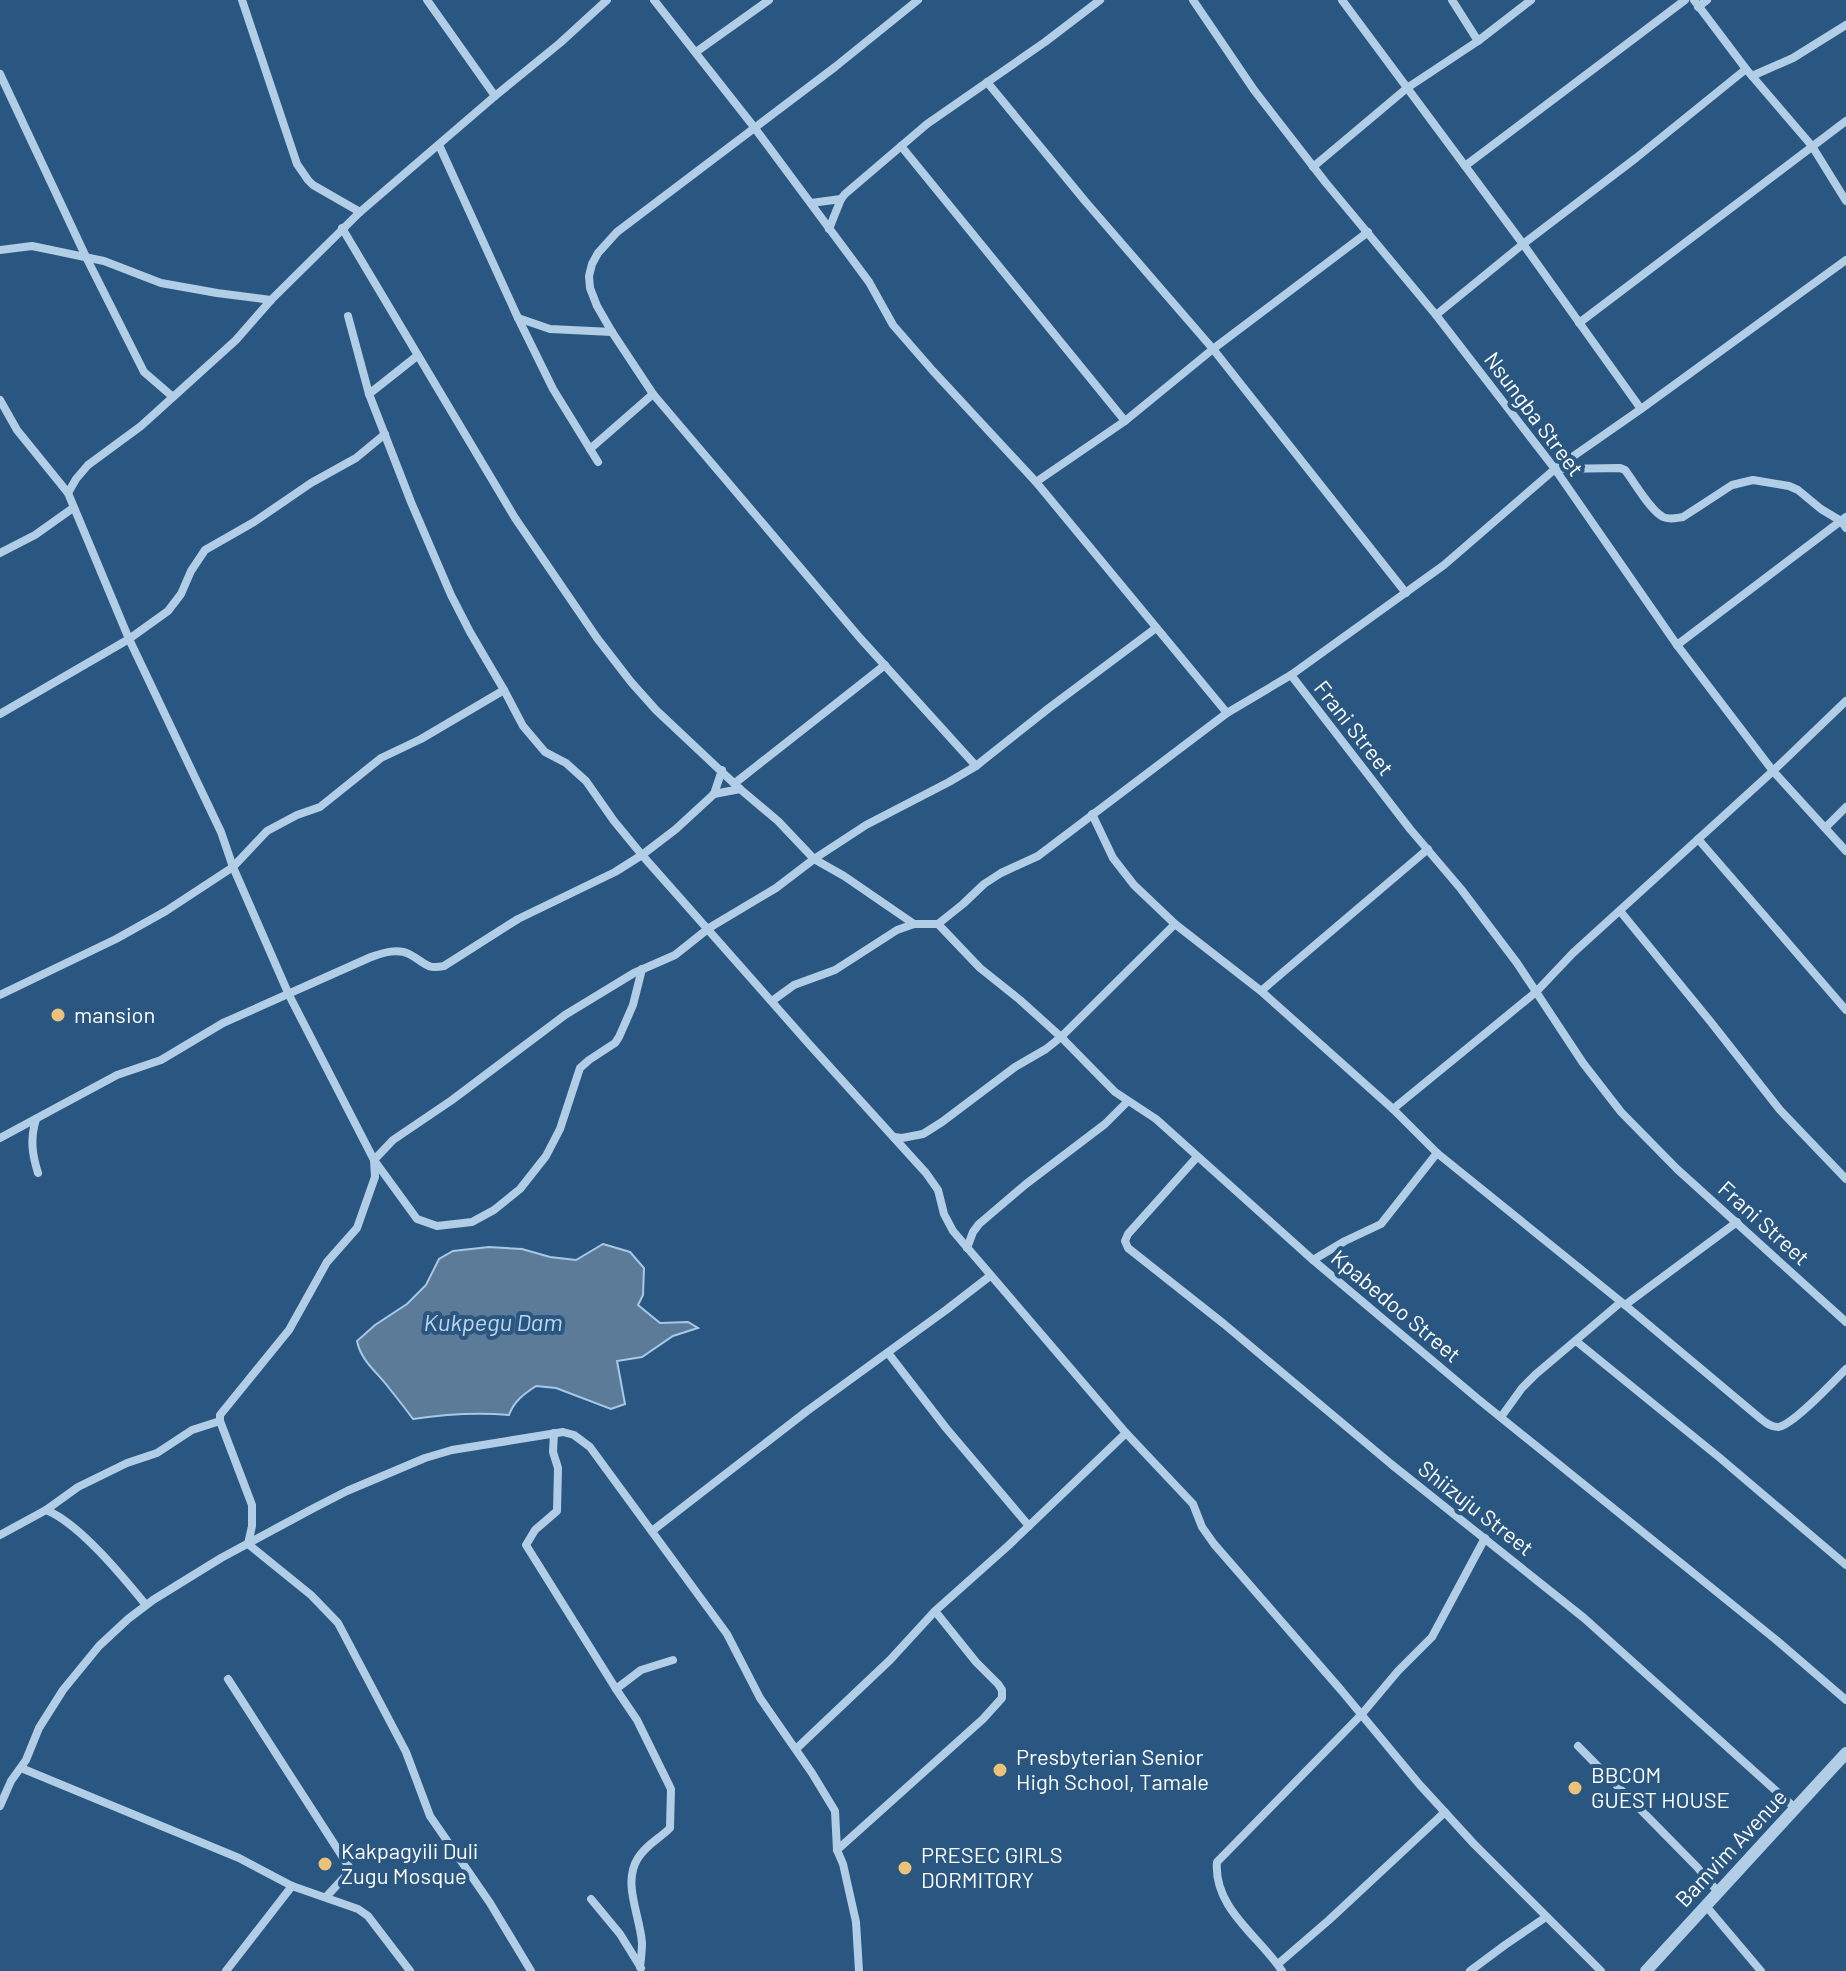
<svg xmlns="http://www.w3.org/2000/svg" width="1846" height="1971" font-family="Barlow,sans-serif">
  <rect width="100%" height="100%" fill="#2a5781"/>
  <path fill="#5c7b98" stroke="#a7c9e6" stroke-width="2" d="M603 1244 630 1252 644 1268 643 1295 638 1305 660 1323 688 1322 698 1328 673 1336 642 1357 617 1361 625 1404 611 1409 556 1388 536 1386C524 1394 514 1401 509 1415 477 1412 446 1414 413 1419 405 1408 397 1398 389 1388 377 1372 361 1361 357 1341L375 1325 407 1304 426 1285 439 1259 453 1251 489 1247 522 1249 550 1257 576 1260Z"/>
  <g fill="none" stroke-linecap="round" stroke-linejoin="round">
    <g stroke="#b2cee6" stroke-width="8">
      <polyline points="242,0 297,164 308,180 313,185 360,212"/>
      <polyline points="427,0 495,96"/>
      <polyline points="654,0 754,127 869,282 893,325 933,371 1036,482 1227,713"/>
      <polyline points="918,0 835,67 617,232 598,253 592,264 589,276 590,288 597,306 612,332 653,394 860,638 976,766"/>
      <polyline points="1193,0 1254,90 1326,183 1436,315 1555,469 1677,645 1773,771 1846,851"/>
      <polyline points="1342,0 1523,244 1641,409"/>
      <polyline points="1452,0 1478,41"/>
      <polyline points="1694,0 1746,69 1812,146 1846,201"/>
      <polyline points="1698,7 1707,0"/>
      <polyline points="696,52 769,0"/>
      <polyline points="0,74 86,257 144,372 173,397"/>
      <polyline points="1752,76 1793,58 1846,25"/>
      <polyline points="987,82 1085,201 1213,349 1406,593"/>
      <polyline points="439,145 518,318 553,389 598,462"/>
      <polyline points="901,146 1125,421"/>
      <polyline points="1465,166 1685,0"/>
      <polyline points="1313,167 1407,88 1478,41 1531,0"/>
      <polyline points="811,203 841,199"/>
      <polyline points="342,228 515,518 597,638 631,682 656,710 740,789 778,821 814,859 844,876 914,924"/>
      <polyline points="829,229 841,199 845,194 927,124 1045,42 1100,0"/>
      <polyline points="0,250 32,246 104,261 161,283 217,293 271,300"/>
      <polyline points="1846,260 1641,409 1555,469 1444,565 1291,675 1410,829 1461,889 1517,963 1583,1063 1621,1112 1677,1169 1846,1322"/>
      <polyline points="1436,315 1523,244 1636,158 1746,69"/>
      <polyline points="348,316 369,394 411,502 451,595 470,632 504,690 523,726 545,752 566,763 586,781 614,821 642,855 809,1044 926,1173 938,1190 944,1214 953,1231 1126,1433 1193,1504 1202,1527 1214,1544 1341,1690 1419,1784 1474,1844 1601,1971"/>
      <polyline points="518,318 550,329 612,332"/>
      <polyline points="1579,323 1846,121"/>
      <polyline points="369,394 417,356"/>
      <polyline points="0,400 17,430 68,493 129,639 221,832 233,867 289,995 374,1160 417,1219 437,1226 472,1222 494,1210 520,1189 546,1156 560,1129 580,1068 589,1060 615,1043 619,1037 633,1005 642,969"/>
      <polyline points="590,449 653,394"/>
      <path d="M1556 469 1620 468 1625 470C1635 483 1650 510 1663 517 1669 520 1676 518 1683 517L1732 485 1753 480 1789 486 1798 490 1821 509 1841 521 1846 528"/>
      <polyline points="1036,482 1125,421 1213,349 1368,232"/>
      <polyline points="68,493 76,479 88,465 141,426 236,340 271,300 360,212 495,96 560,43 607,0"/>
      <polyline points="0,553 35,535 73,508"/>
      <polyline points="1677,645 1846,517"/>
      <polyline points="0,714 129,639 168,611 181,594 191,571 205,550 254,522 311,483 356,458 385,434"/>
      <polyline points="735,783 885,665"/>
      <polyline points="714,794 740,789"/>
      <path d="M1092 814 1113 858 1134 885 1175 924 1261 991 1393 1109 1437 1153 1625 1305 1761 1419C1766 1423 1771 1427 1778 1427 1792 1426 1834 1381 1846 1369"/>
      <polyline points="1825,828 1846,807"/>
      <polyline points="1698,839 1846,1010"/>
      <polyline points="1620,911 1710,1021 1780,1110 1846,1179"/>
      <polyline points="938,924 980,968 1020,1000 1061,1037 1115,1092 1156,1119 1313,1260 1478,1399 1775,1639 1846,1700"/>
      <polyline points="1261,991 1428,849"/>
      <polyline points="0,995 116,939 166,911 233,867 267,831 297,815 320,807 381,758 421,739 504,690"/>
      <polyline points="772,1001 794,985 835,970 897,930 914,924 938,924 963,904 984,884 1001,873 1038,856 1227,713 1291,675"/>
      <polyline points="1393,1109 1536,992 1573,953 1773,771 1846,701"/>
      <path d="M36 1119C30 1139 32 1154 38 1173"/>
      <polyline points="894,1137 902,1138 923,1134 942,1122 1015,1067 1046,1049 1061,1037 1175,924"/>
      <path d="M0 1138 117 1075 161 1060 223 1023 371 957C383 953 397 948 409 954 425 962 425 970 444 966L518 919 615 872 642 855 676 829 714 794 722 770"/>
      <polyline points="1197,1157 1128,1234 1125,1241 1128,1248 1224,1324 1391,1464 1584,1618 1795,1808"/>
      <polyline points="967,1248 973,1232 979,1224 1026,1184 1105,1124 1127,1102"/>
      <polyline points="1313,1260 1345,1241 1381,1224 1437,1153"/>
      <polyline points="1625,1305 1737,1222"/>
      <polyline points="1576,1341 1720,1458 1846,1565"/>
      <polyline points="888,1353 946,1428 1029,1526"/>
      <polyline points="1501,1417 1522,1388 1536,1374 1621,1302"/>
      <polyline points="554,1433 553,1452 558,1468 557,1511 535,1530 526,1545 616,1689 641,1670 673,1660"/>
      <polyline points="46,1510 78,1487 127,1463 157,1453 192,1430 220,1421"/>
      <polyline points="652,1531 807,1411 946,1310 990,1276"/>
      <path d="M0 1535 46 1510C79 1523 123 1577 146 1605"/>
      <polyline points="228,1679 351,1870 326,1897"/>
      <path d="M616 1689 637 1720 671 1789 670 1828C658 1840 648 1843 638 1858 622 1883 640 1915 642 1943 642 1951 641 1959 640 1967"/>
      <polyline points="1578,1746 1697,1867 1718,1892"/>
      <polyline points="796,1749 890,1660 935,1611 1009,1545 1126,1433"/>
      <polyline points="21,1768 239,1858 292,1886 358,1909 368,1916 410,1971"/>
      <polyline points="0,1806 11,1781 26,1760 39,1728 63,1690 99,1646 128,1619 153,1600 221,1558 312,1509 347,1491 425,1458 452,1450 563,1432 574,1435 590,1447 727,1634 760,1698 812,1773 835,1811 837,1850 843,1864 856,1922 859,1971"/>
      <polyline points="837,1850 983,1719 1002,1698 1002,1690 998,1684 976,1662 935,1611"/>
      <polyline points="591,1899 620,1934 641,1968"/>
      <polyline points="1706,1906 1761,1971"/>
      <polyline points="1278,1964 1329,1920 1445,1812"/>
      <polyline points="226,1971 292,1886"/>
      <polyline points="531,1971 490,1903 430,1816 406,1752 338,1623 311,1595 248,1544 252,1526 252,1505 220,1421 220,1415 289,1330 327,1262 357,1228 375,1177 374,1160 393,1140 452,1100 565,1015 634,973 675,955 709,928 776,888 814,859 866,825 949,782 976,766 1049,708 1156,628"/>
      <path d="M1282 1971C1260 1937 1213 1908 1217 1862L1361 1715 1398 1671 1432 1637 1485 1538"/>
      <polyline points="1470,1971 1505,1945 1546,1917"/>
    </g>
    <polyline stroke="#b2cee6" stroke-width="12" points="1646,1971 1846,1753"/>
  </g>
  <g fill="#ecc27a" stroke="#2a5781" stroke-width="3">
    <circle cx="58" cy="1015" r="8"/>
    <circle cx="1000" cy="1770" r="8"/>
    <circle cx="1575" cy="1788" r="8"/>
    <circle cx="325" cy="1864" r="8"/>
    <circle cx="905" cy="1868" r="8"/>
  </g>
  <g text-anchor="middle" stroke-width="8" stroke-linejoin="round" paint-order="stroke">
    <g font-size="22" fill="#fff" stroke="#2a5781">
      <text transform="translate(1534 414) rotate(53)" y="8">Nsungba Street</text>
      <text transform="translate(1354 728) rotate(52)" y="8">Frani Street</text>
      <text transform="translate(1764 1223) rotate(42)" y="8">Frani Street</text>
      <text transform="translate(1396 1306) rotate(40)" y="8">Kpabedoo Street</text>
      <text transform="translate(1476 1508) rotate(38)" y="8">Shiizuju Street</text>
      <text transform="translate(1731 1848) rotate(-47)" y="8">Bamvim Avenue</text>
    </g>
    <g font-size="22" fill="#fff" stroke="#2a5781" text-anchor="start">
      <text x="74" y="1023">mansion</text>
      <text x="1016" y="1765">Presbyterian Senior<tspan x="1016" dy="25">High School, Tamale</tspan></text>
      <text x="1591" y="1783">BBCOM<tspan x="1591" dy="25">GUEST HOUSE</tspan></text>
      <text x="341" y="1859">Kakpagyili Duli<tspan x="341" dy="25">Zugu Mosque</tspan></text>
      <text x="921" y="1863">PRESEC GIRLS<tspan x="921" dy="25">DORMITORY</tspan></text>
    </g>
    <g font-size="24" font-style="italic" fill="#bed7ed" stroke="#2a5781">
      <text x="493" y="1331">Kukpegu Dam</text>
    </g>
  </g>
</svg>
